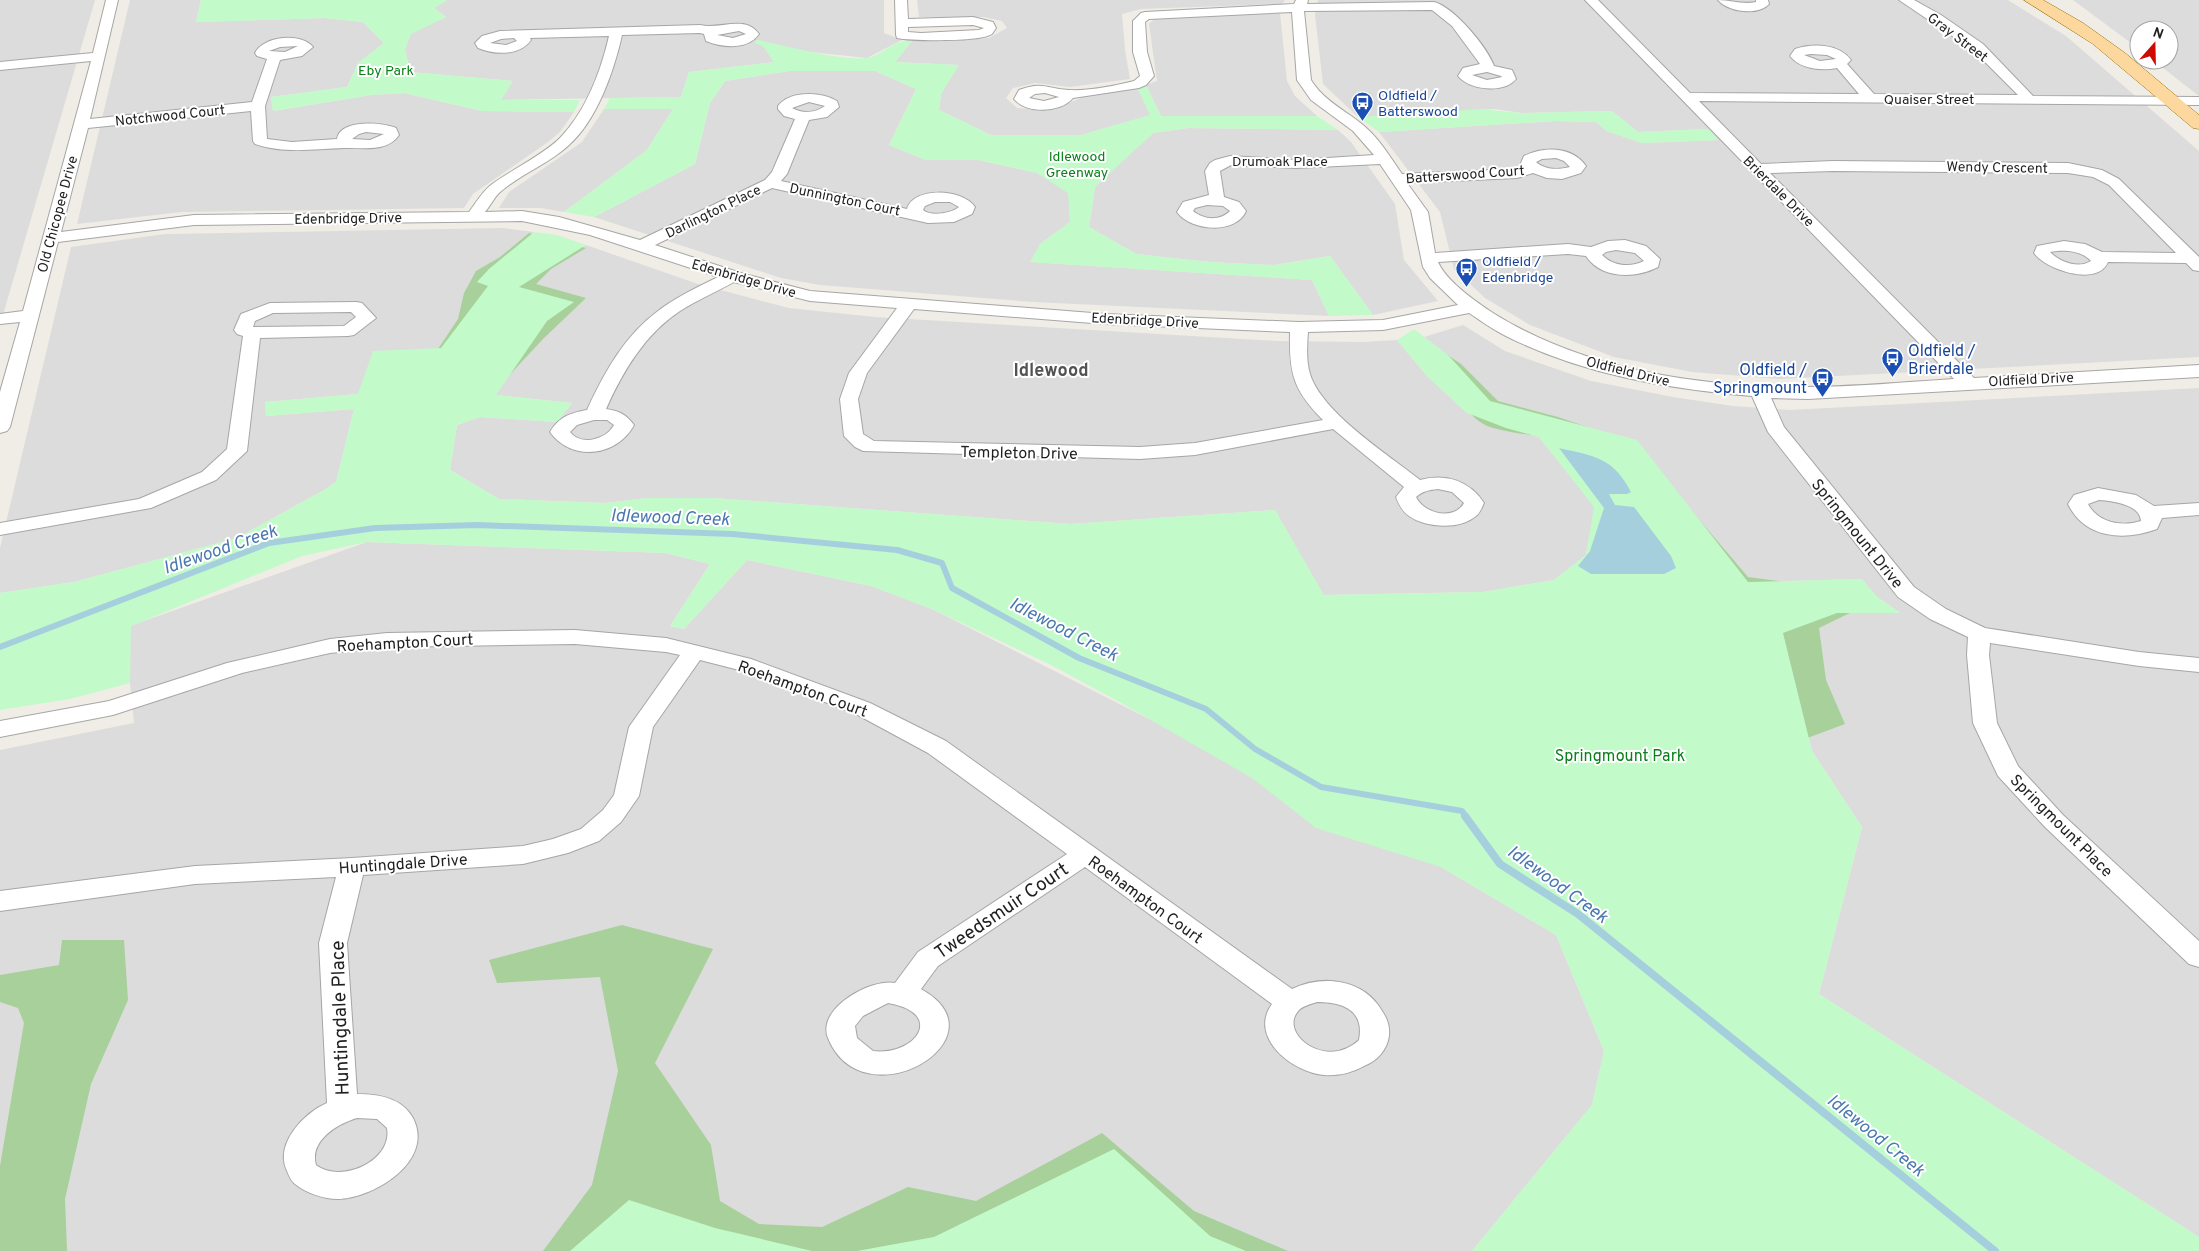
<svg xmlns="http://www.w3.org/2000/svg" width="2199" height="1251" font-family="Overpass,sans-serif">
  <rect width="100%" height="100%" fill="#f0ede6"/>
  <g fill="#dddcdc">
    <polygon points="0,0 95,0 0,325"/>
    <polygon points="130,0 201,0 196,22 325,18 363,22 384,43 358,63 347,87 271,97 273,111 371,95 404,93 482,111 574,112 560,132 548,142 473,194 464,208 181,212 77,224"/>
    <polygon points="447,0 884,0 884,33 902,40 867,58 764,47 774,62 689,72 681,97 500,100 512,81 410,72 405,49 411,33 446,17 434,8"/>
    <polygon points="917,0 1285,0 1282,4 1141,9 1122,14 1125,50 1130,79 1070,87 1036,83 1013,88 1006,98 1017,108 1053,110 1083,97 1137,87 1151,115 1081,135 991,135 939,110 941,94 958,65 895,62 912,41 989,38 1007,28 1002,21 984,17 919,17"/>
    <polygon points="1318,0 2008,0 2066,36 2199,151 2199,357 1780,379 1692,372 1614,357 1530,325 1485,298 1454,269 1440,212 1379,132 1556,121 1596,122 1607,131 1642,143 1718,140 1708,129 1638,132 1612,111 1522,113 1494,109 1391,116 1357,116 1323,84 1315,15"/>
    <polygon points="2073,0 2199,0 2199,96 2153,60 2169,60 2169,30 2139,30 2139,49"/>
    <polygon points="1280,13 1287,81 1295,96 1317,116 1161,116 1146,85 1157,81 1149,24 1155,18"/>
    <polygon points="789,71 875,71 916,89 889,145 926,160 978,160 1037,173 1069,193 1070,222 1040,244 1031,262 1312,280 1329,316 1033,302 820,285 781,278 594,217 695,164 710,103 725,81"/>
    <polygon points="604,109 673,109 647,150 564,212 541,208 499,208 509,192 582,142"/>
    <polygon points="1188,128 1338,130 1351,142 1395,204 1404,260 1438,301 1373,315 1330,256 1274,265 1209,262 1136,254 1089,227 1095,187 1107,175 1153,133"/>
    <polygon points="503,228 534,232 489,269 488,285 441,348 358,394 265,402 266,416 354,409 336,482 326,489 237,538 74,582 0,593 0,548 71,247 165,234"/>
    <polygon points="586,245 698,284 789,308 875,317 1277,341 1363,342 1397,340 1427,376 1467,413 1506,428 1539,437 1595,507 1586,555 1554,580 1483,592 1323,595 1275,510 1070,524 713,498 647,498 606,503 499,499 450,470 457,425 480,417 557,422 572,403 495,395 547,321 518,287"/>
    <polygon points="1463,325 1505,351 1591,381 1673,397 1733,406 1790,410 2199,388 2199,1237 1819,994 1862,827 1812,751 1782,632 1837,613 1899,612 1877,597 1862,579 1748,582 1490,401 1449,356 1424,337"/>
    <polygon points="367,542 666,553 710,564 670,626 684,629 747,560 871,586 932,609 1441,867 1556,935 1604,1051 1592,1105 1472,1251 1246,1251 934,1237 570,1251 0,1251 0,750 134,723 130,683 130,626"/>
  </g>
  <g fill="#a7d09a">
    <polygon points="529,233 586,248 551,269 536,284 586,298 544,338 484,402 436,352 458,319 464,293 476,271 500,257"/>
    <path d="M1427 341 1461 364 1498 401 1558 417 1634 443 1748 577 1800 584 1860 608 1819 628 1826 680 1845 724 1783 747 1571 440C1551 437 1501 433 1485 425 1459 411 1441 366 1427 341Z"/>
    <polygon points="622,925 713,949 655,1063 711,1145 720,1201 759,1224 822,1227 908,1187 976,1201 1102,1133 1194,1211 1288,1251 543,1251 592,1185 618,1071 600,977 497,983 489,960"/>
    <polygon points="62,940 124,940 128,1000 91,1084 65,1199 67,1251 0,1251 0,1166 24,1023 18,1008 0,1002 0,975 59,965"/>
  </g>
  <g fill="#c3faca">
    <polygon points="201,0 447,0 434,8 446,17 411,34 405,49 410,72 513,81 501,100 580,100 574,112 482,111 404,93 371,95 273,111 271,97 347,87 358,63 384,43 363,22 325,18 196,22"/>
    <path d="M758 40C787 46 839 61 866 58 883 56 893 39 912 41L895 62 959 65 941 94 939 110 991 135H1081L1150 115 1137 87 1146 85 1161 116H1317L1338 130 1188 128 1153 133 1095 187 1089 227 1136 254 1209 262 1274 265 1330 256 1373 315 1329 316 1312 280 1030 262 1040 244 1070 222 1068 193 1037 173 978 160H926L889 145 916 89 875 71H789L725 81 710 103 695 164 594 217 564 212 647 150 673 109H604L610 98 681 97 689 72 774 62 764 47 753 42Z"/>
    <polygon points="1480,109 1522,113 1612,111 1638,132 1708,129 1718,140 1642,143 1607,131 1596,122 1556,121 1379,132 1357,116 1391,116"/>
    <polygon points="534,232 557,235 586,245 519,287 574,302 547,321 496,395 572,403 557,422 480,417 457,425 450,470 499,499 606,503 647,498 713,498 1070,524 1275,510 1324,595 1483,592 1554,580 1586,555 1594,507 1539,437 1506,428 1467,413 1427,376 1397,340 1414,329 1449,356 1490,401 1637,440 1748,582 1862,579 1877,597 1900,613 1837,613 1783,633 1812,751 1862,827 1819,994 2199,1237 2199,1251 1472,1251 1592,1105 1604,1051 1556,935 1441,867 1316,828 1252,778 1123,704 1053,666 932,609 871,586 747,560 684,629 670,626 710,564 666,553 367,542 302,556 131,626 130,683 70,699 0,710 0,593 74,582 237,538 326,489 336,482 354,409 266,416 265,402 358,394 373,351 441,348 488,286 477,282 489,269"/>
    <polygon points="1114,1149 1210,1236 1246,1251 857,1251 934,1237"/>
    <polygon points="629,1200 715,1228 812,1251 570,1251"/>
  </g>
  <path fill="#a6cfde" d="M1559 448C1594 456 1613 457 1631 492L1627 494H1609L1615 505 1634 507 1671 556 1676 568 1664 574H1591L1578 566 1590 551 1604 508Z"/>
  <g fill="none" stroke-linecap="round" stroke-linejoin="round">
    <polyline stroke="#a6cfde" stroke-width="6" points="0,647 269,543 375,528 477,525 732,534 897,550 942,563 952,588 1079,658 1206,709 1255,749 1321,787 1462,811 1466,817"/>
    <polyline stroke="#a6cfde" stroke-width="8" points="1465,816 1500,864 1578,914 1995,1251"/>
    <defs>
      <g id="minor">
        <path d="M106 0H118L90 119 252 102 267 59 257 56 255 53C263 36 301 32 313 47L302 56 280 60 265 106 267 139 292 142 337 139C340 119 382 122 396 128L399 135C387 153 362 147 344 148 313 149 285 154 255 144L253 141 251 111 88 128 61 232 194 215 469 212C476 203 482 192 491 185 511 170 543 155 560 138 586 111 601 71 609 36L530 38 531 40C520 56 495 55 478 48L475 43 482 36 500 31 700 25C720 30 745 14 759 34 748 50 723 48 706 41L704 34 700 33 622 35C614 71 597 120 569 145 549 164 520 174 499 193 494 198 490 206 485 212L522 211 559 217 640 240 765 180 772 172 795 119 784 116 778 109V106C790 90 821 92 837 101L839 107 827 117 809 120 787 174 781 181 907 209C913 187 962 188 975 207L972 214 954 222 928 223 772 188 655 245 744 274 810 291 1105 314 1299 322 1383 320 1458 305 1430 278 1423 267 1411 210 1380 164 1296 168 1231 165 1220 171 1224 197 1239 202 1246 211C1236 235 1190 231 1177 212L1183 202 1209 195 1205 171 1210 163 1215 160 1230 156 1296 160 1374 155 1353 131 1311 100 1297 80 1292 12 1149 19 1145 22 1147 52 1154 76 1146 85 1139 88 1073 98C1061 113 1026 114 1014 99L1019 90C1044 81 1046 89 1069 90 1089 91 1114 86 1134 81L1140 76 1133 52V21L1141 13 1145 12 1294 4 1296 0H1308L1307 4 1434 2C1454 7 1487 47 1494 66L1512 70 1516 79C1504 94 1469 90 1458 76L1463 68 1480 64 1452 26 1432 10 1304 11 1311 80C1324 101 1345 110 1363 125 1379 138 1390 157 1402 174L1516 169 1523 166 1521 163 1524 156C1544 146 1572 146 1586 166L1581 173 1562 179 1547 178 1533 173 1517 178 1407 183 1428 212 1435 253 1568 244 1591 247 1608 241 1625 240 1646 246 1660 259 1658 267C1635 279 1601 279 1586 256L1568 254 1438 262C1446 281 1476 302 1493 313 1584 370 1700 387 1806 387 1855 387 1905 382 1954 379L1585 0H1598L1690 93 1859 94 1837 68C1821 71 1800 69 1790 56L1795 49C1813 43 1839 44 1851 60L1847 64 1874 94 2018 95 1973 50 1899 0H1914L1941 15 1983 44 2033 96 2199 97V105L1699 101 1761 164 1833 161 2068 163 2102 170 2119 179 2199 257V271L2193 270 2186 263 2108 262C2098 287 2046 270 2034 253L2037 246 2064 241 2085 244 2102 252 2176 253 2109 185 2093 177 2068 173 1833 171 1770 173 1974 378 2199 365V377L1808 399 1771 398 1784 427 1914 587 1946 609 1985 628 2139 652 2199 658V672L2139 666 1990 643 1989 655 1997 723 2018 766 2063 815 2199 941V967L2189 964 2045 827 1998 776 1973 723 1967 655 1968 637 1930 619 1898 597 1768 432 1752 396C1667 389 1580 374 1504 335 1492 329 1480 320 1469 313L1383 330 1308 332C1307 346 1306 361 1310 374 1322 413 1389 455 1420 480 1446 473 1470 481 1484 503 1482 507 1480 513 1476 516 1460 530 1426 528 1409 516 1402 511 1399 505 1396 497L1404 487 1333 429 1195 455 1140 459 863 451 855 447 844 436 840 399 849 373 897 308 810 301 734 282C716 292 697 300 680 311 645 334 623 371 606 409 619 411 626 414 634 425 617 457 571 462 550 432 559 417 570 413 587 410 604 373 625 335 658 311 676 297 698 287 718 277L590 235 522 221 194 225 58 242 10 427 7 431 0 433V392L20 322 0 324V314L23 311 91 61 0 70V62L93 53ZM739 31 746 34 733 38 717 35ZM514 38 517 41 506 45 490 43 501 39ZM298 46 285 52 269 51 280 47ZM1811 54 1827 55 1836 59 1820 61 1804 55ZM1487 72 1501 76 1502 77 1487 80 1472 75ZM1045 93 1059 97 1044 101 1029 98 1035 94ZM809 102 825 106C815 113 803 114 792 108ZM366 132 384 134 370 140 352 139 359 134ZM1556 158 1564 161 1570 167C1558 170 1545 170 1536 162L1542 159ZM935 202H950L959 207C952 213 931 217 923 210L925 206ZM1207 205 1223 206 1230 211C1220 221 1204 220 1193 211L1195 208ZM1616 250 1635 253 1644 261C1630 268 1613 266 1602 255L1606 252ZM2057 251C2069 250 2083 252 2091 261 2078 269 2060 262 2050 252ZM914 309 1105 324 1290 332C1289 373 1293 390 1323 420L1195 443 1140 447 874 441 863 434 858 399 867 373ZM594 420H607L614 425C606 440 581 446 570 432L577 425ZM1438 489 1452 492 1464 503C1454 521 1424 514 1416 497 1423 491 1429 490 1438 489Z"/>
        <path d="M895 0H907L908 19 973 17 993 22 996 28C996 28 992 34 992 34 981 42 911 41 897 38L896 35ZM973 25 984 28 979 30 921 33 908 32V27Z"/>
        <path d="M1718 0C1731 0 1743 5 1756 2V0H1768L1769 4C1758 16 1728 12 1718 0Z"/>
        <path d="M356 302 362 303 376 318 354 335 348 336 260 338 247 451 216 480 151 508 0 535V523L139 499 202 472 227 449 243 336 237 334 234 330 241 314 270 303ZM351 312 356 317 344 326 253 327 255 321 273 313Z"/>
        <path d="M2098 488 2136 495 2154 506 2199 503V515L2162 518 2157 529C2124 541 2085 539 2068 504L2074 495ZM2099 500C2112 501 2140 504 2141 521 2122 527 2098 523 2088 504Z"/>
        <path d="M575 630 666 638 751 659 870 703 946 741 1292 989C1323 974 1364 979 1382 1011 1387 1018 1390 1026 1389 1036 1387 1050 1377 1061 1364 1066 1351 1073 1339 1076 1324 1075 1292 1072 1248 1037 1272 1004L1085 867 938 966 921 989C1009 1038 863 1124 828 1038 816 1008 872 978 895 983L918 952 1067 854 928 753 854 713 743 671 700 660 653 727 639 796 621 822 599 841 568 853 523 864 363 875 347 943 357 1094C379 1094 402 1098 413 1118 435 1161 374 1198 338 1199 324 1199 306 1193 295 1184 291 1181 289 1176 287 1171 274 1144 304 1113 327 1103L319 943 336 877 195 884 0 911V891L195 866 352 858 523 846 553 839 581 829 603 810 614 795 629 727 680 655 666 652 575 644 387 647 330 653 242 673 113 715 0 737V721L109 701 227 663 330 639 387 633ZM1317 1002C1341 1002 1365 1009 1359 1040 1326 1071 1277 1033 1299 1010 1303 1006 1311 1004 1317 1002ZM888 1003C946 1013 916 1056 873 1051L857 1038 855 1026 863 1016ZM357 1118 377 1119 387 1128C393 1161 341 1184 316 1165 309 1141 337 1124 357 1118Z"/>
      </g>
      <polygon id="major" points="2024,0 2043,0 2083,23 2125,53 2199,115 2199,129 2193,128 2093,44"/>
    </defs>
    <use href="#minor" stroke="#a6a6a6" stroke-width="2"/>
    <use href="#major" stroke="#9b6f00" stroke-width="1"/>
    <use href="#minor" fill="#fff" fill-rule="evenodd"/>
    <use href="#major" fill="#fdd89e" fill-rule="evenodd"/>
  </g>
  <defs>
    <symbol id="bus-pin" viewBox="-11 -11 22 30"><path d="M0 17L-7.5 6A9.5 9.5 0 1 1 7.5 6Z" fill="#1a4fb4" stroke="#fff"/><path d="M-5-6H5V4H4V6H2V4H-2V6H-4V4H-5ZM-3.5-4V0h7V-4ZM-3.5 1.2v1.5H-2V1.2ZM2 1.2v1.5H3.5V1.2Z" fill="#fff"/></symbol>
  </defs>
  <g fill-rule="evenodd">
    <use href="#bus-pin" x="1350" y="90" width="25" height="34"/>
    <use href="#bus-pin" x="1454" y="256" width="25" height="34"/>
    <use href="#bus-pin" x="1880" y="346" width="25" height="34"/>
    <use href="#bus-pin" x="1810" y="366" width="25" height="34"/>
  </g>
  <g text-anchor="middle" stroke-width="4" stroke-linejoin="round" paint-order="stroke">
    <g font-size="14" fill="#1f1f1f" stroke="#fff">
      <text transform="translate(1958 37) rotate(37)" y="5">Gray Street</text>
      <text x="1929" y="104">Quaiser Street</text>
      <text transform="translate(170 115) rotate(-6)" y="5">Notchwood Court</text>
      <text x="1280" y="166">Drumoak Place</text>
      <text transform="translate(1997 167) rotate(1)" y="5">Wendy Crescent</text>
      <text transform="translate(1465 174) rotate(-4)" y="5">Batterswood Court</text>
      <text transform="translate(1779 191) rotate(45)" y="5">Brierdale Drive</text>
      <text transform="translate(845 199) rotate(12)" y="5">Dunnington Court</text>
      <text transform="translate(713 211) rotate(-26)" y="5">Darlington Place</text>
      <text transform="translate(57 214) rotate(-75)" y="5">Old Chicopee Drive</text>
      <text transform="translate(348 218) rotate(-1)" y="5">Edenbridge Drive</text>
      <text transform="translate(744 278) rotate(16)" y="5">Edenbridge Drive</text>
      <text transform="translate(1145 320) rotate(3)" y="5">Edenbridge Drive</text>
      <text transform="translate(1628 371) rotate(14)" y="5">Oldfield Drive</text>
      <text transform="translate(2031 379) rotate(-3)" y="5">Oldfield Drive</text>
    </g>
    <g font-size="14" fill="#0a801a" stroke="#fff">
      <text x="386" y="75">Eby Park</text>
      <text x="1077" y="161">Idlewood<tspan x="1077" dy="16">Greenway</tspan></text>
    </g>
    <g font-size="14" fill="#164399" stroke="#fff" text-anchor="start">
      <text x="1378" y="100">Oldfield /<tspan x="1378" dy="16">Batterswood</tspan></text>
      <text x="1482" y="266">Oldfield /<tspan x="1482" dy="16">Edenbridge</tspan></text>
    </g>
    <g font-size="16" fill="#164399" stroke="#fff" text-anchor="start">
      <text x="1908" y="356">Oldfield /<tspan x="1908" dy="18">Brierdale</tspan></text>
      <text x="1807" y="375" text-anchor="end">Oldfield /<tspan x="1807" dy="18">Springmount</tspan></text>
    </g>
    <g font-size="16" fill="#1f1f1f" stroke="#fff">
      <text transform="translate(1019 452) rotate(1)" y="6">Templeton Drive</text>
      <text transform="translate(1858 533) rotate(51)" y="6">Springmount Drive</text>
      <text transform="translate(405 642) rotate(-3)" y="6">Roehampton Court</text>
      <text transform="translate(803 688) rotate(20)" y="6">Roehampton Court</text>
      <text transform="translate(2062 825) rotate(45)" y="6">Springmount Place</text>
      <text transform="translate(403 863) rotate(-4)" y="6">Huntingdale Drive</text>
      <text transform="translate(1146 899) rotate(36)" y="6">Roehampton Court</text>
    </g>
    <g font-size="16" fill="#0a801a" stroke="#fff">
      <text x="1620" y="761">Springmount Park</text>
    </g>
    <g font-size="18" font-weight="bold" fill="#525252" stroke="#fff">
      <text x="1051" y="376">Idlewood</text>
    </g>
    <g font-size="18" font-style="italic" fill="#4a78b1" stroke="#fff">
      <text transform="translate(670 517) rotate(2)" y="6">Idlewood Creek</text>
      <text transform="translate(220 549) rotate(-19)" y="6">Idlewood Creek</text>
      <text transform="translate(1064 629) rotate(27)" y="6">Idlewood Creek</text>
      <text transform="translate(1558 884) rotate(36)" y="6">Idlewood Creek</text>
      <text transform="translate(1876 1135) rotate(39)" y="6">Idlewood Creek</text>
    </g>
    <g font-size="19" fill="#1f1f1f" stroke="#fff">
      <text transform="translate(1001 910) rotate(-34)" y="7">Tweedsmuir Court</text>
      <text transform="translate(339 1018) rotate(-92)" y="7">Huntingdale Place</text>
    </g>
  </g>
  <g transform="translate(2154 45) rotate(20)"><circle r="24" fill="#ffffff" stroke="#a5a5a5"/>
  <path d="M0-4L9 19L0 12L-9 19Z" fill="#cf0a00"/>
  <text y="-8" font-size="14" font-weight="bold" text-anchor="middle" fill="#1f1f1f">N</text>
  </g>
</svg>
